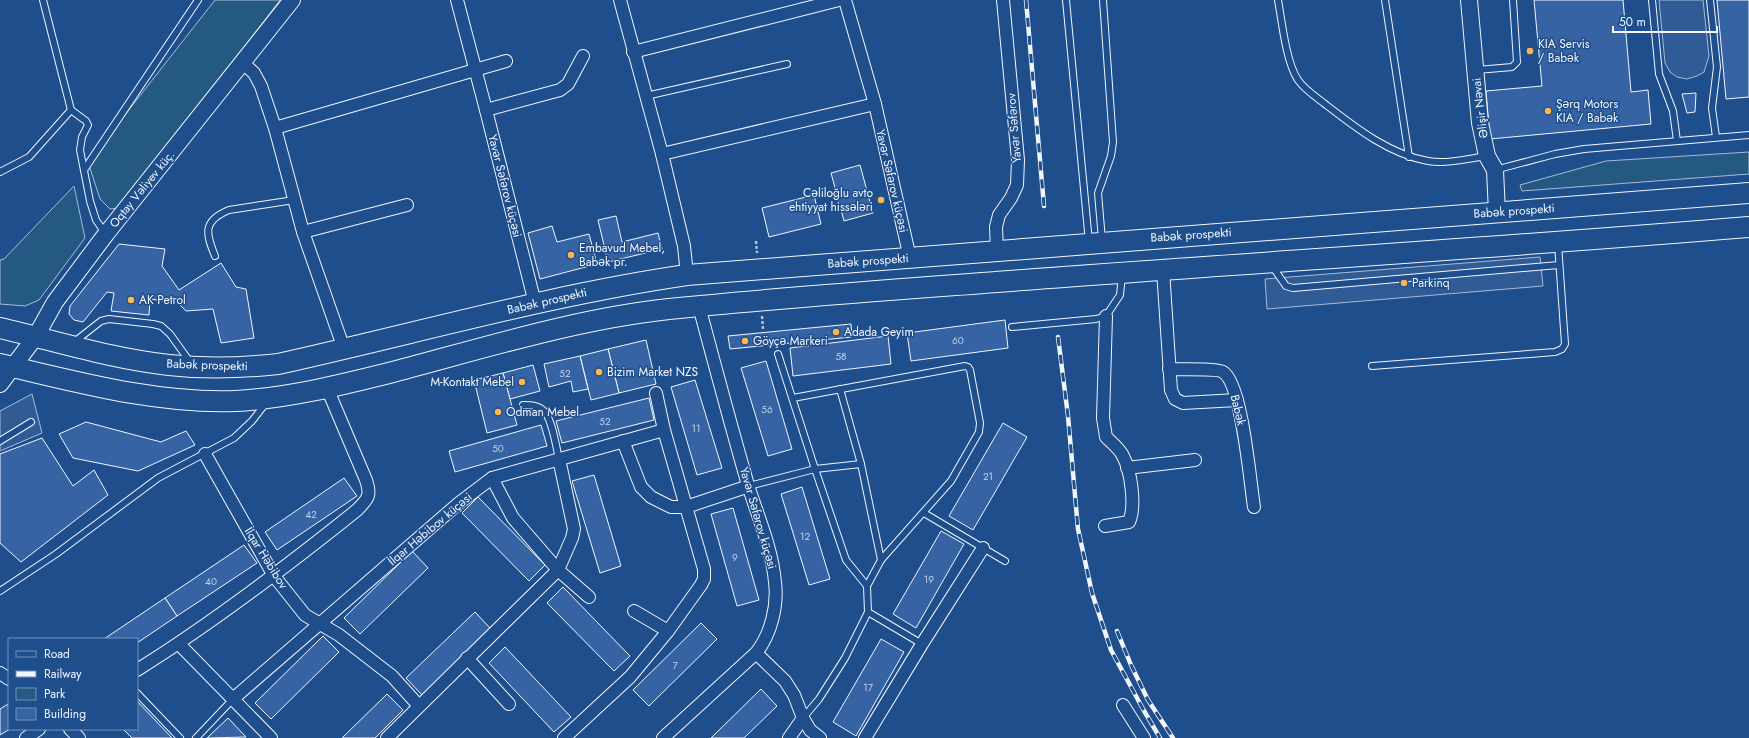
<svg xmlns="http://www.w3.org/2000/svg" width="1749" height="738" font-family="Jost,sans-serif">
  <rect width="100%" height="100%" fill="#1f4e8c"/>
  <g fill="#245a82" stroke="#a8bbd7">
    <polygon points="215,0 280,0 129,200 119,208 110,209 100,199 88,162"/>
    <polygon points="1749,152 1749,174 1522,191 1520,185 1606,161"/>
    <polygon points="74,186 85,238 39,300 25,306 0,304 0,260 4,259"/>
  </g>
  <g fill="#305b95" stroke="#a8bbd7">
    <polygon points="1659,0 1703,0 1709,56 1704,72 1697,76 1687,79 1677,77 1670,72 1665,63"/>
    <polygon points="1540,257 1543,286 1267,309 1265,279"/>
    <polygon points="32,394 42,433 0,451 0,411"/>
  </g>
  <g fill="#3563a3" stroke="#f2f6ff">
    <polygon points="1534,0 1623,0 1631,92 1648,90 1651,124 1490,139 1486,91 1542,86"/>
    <polygon points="1717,0 1749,0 1749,97 1726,99"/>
    <polygon points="1696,93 1695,112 1687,113 1682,94"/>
    <polygon points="860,165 873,213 844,221 831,173"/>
    <polygon points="814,195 821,224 769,237 762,208"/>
    <polygon points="616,216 622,242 658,233 662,249 608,262 598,220"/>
    <polygon points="552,226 557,242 589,234 597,264 540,279 528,233"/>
    <polygon points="119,244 165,249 162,266 179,290 221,263 236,287 246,289 254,338 221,343 213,309 186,311 178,303 150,299 149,315 111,311 114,293 107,292 83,322 74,320 69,314 70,306"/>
    <polygon points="1005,320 1008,348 911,361 907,333"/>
    <polygon points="851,324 852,337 730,349 728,336"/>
    <polygon points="888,336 891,364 793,376 790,348"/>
    <polygon points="646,340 656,384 619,393 608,349"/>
    <polygon points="608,349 619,393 591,400 580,356"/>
    <polygon points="580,356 588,389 573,392 571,381 549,387 544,364"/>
    <polygon points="766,361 792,449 768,456 741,368"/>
    <polygon points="533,365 540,391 510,399 503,373"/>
    <polygon points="503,373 517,425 487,433 474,380"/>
    <polygon points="695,380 722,468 697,475 671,387"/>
    <polygon points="649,398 654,420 562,443 556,421"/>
    <polygon points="86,422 161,442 186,431 195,445 138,471 73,458 59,434"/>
    <polygon points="1003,423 1027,437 973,530 949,516"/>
    <polygon points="541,425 547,446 455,472 449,451"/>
    <polygon points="42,438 73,486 94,470 108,495 21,562 0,543 0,454"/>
    <polygon points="594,475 621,566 600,573 572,481"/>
    <polygon points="344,478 357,496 277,550 265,532"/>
    <polygon points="802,487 830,579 809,585 781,494"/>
    <polygon points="478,497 545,565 529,581 462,513"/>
    <polygon points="733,508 759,600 737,606 711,514"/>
    <polygon points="941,531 964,544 916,628 893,614"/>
    <polygon points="244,545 257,563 177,616 165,598"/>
    <polygon points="412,551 428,568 360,634 344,618"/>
    <polygon points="563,587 630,656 614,671 547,603"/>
    <polygon points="165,598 177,616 137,643 137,639 104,639"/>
    <polygon points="475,612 490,628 422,695 406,678"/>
    <polygon points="701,623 717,639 649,706 633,690"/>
    <polygon points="323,636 339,652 271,719 255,703"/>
    <polygon points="881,639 904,652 856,736 833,722"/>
    <polygon points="505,647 571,717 554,732 489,663"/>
    <polygon points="761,689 777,706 744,738 711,738"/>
    <polygon points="387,694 403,710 375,738 342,738"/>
    <polygon points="137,701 172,738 132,738 123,729 137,729"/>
    <polygon points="8,704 10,729 0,735 0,709"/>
    <polygon points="228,718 246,737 207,738"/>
  </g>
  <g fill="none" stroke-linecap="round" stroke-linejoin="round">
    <defs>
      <g id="service">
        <polyline points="43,0 71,110 86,121 88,125 82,137 80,150 90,201 96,220 105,233"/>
        <polyline points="1066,0 1089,242"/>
        <path d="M1278 0C1282 22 1286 62 1298 80 1304 89 1316 97 1325 104 1356 128 1389 154 1428 161 1447 164 1467 159 1486 156"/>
        <polyline points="1385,0 1409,157"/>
        <polyline points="1652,0 1659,74 1673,111 1677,141"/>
        <polyline points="1710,0 1717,67 1712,108 1716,137"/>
        <polyline points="1477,70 1512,67 1517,62 1513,0"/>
        <polyline points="646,96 787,64"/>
        <polyline points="84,170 198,0"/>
        <polyline points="1495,170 1555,154 1584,149 1749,135"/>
        <polyline points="0,172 29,157 71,110"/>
        <polyline points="1102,240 1098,193 1111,156 1113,142 1103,0"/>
        <path d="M215 256C206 234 202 221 229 210L294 200"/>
        <polyline points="1272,266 1286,286 1293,288 1559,265"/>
        <polyline points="1012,327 1096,319 1106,316 1120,295 1122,275"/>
        <polyline points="73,343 101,321 109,319 153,324 161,326 170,334 190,362"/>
        <polyline points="778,354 815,469 846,560 867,586 881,560 951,481 979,432 980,423 970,370 968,367 965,366 793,398"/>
        <polyline points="1372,366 1555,352 1562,349 1565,344 1558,244"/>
        <polyline points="840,389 861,464 881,560"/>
        <path d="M523 405C530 405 538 405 544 411 552 419 556 446 559 459"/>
        <polyline points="0,441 31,422"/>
        <polyline points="749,486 815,469 861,464"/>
        <polyline points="924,513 1005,561"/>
        <polyline points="0,591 56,554 158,478 234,438 252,421 266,403"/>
        <polyline points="868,612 922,644"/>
        <polyline points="137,693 180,738"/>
        <polyline points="803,718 819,699 845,658 868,612 867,586"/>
        <polyline points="196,738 234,698"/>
      </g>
      <g id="minor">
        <polyline points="457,0 486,110 535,303"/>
        <polyline points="620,0 662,154 684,246 687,275"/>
        <polyline points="845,0 875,104 910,258"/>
        <polyline points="633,52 839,0"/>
        <polyline points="243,63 254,73 261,86 275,128 303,232 344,349"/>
        <polyline points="486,110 560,90 568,84 583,56"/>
        <polyline points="275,128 506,61"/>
        <polyline points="662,154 875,104"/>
        <polyline points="303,232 407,205"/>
        <polyline points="997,251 996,227 999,215 1011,198 1017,185 1018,160 1003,0"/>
        <polyline points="1163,270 1171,390 1175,399 1183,403 1237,400"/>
        <path d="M1169 369C1179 370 1217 368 1223 372 1242 383 1250 482 1254 507"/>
        <polyline points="623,441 641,487 651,497 671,507 686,507 749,486"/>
        <polyline points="205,454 274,576 305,615 339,635 392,676 419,706"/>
        <polyline points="559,459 574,529 572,538 558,570 589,597"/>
        <polyline points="1127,468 1195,460"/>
        <path d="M1105 526 1129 522C1136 506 1131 471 1123 456 1119 448 1112 443 1106 437L1103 418 1106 316"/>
        <polyline points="634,611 668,631"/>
        <polyline points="179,644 271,738"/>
        <polyline points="756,653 785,681 794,695 803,718 810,730 820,738"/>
        <polyline points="467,658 509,704"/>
        <path d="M137 670C214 622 286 567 357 510 369 498 371 495 366 480L327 388"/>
        <polyline points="0,673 9,679"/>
        <polyline points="234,698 459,503 492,478 664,430"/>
        <polyline points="1123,705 1144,738"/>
        <polyline points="70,729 79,738"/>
        <polyline points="26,738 39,729"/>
        <polyline points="387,738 558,570 513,518 492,478"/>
        <polyline points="564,738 630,677 668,631 701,585 704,579 704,569 664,430 656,393"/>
        <path d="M663 738 756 653C771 634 778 606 775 582 772 548 758 517 748 485 731 426 715 366 699 306"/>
        <polyline points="789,738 803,718"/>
        <polyline points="865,738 922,644 983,548"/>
      </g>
      <g id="tertiary">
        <polyline points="1469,0 1480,123 1487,156 1495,170 1497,213"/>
        <polyline points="0,384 36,336 55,302 106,234 292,0"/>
      </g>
      <g id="primary">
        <path d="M0 328C56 341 112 359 169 365 205 369 241 368 278 364 414 334 549 295 687 275L1749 193"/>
        <path d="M0 364C77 382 156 404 236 401 289 398 341 385 393 372 484 348 576 319 669 309 787 297 905 289 1023 280 1265 262 1507 247 1749 227"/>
      </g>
    </defs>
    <use href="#service" stroke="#f2f6ff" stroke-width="8"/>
    <use href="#minor" stroke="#f2f6ff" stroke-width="14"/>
    <use href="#tertiary" stroke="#f2f6ff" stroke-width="18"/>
    <use href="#primary" stroke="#f2f6ff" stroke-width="22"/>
    <g stroke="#b3c4dc" stroke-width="2.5" stroke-dasharray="3 2" stroke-linecap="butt">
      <polyline points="756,241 757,253"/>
      <polyline points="762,316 763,329"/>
    </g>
    <use href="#service" stroke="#1f4e8c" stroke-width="6"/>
    <use href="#minor" stroke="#1f4e8c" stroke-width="12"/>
    <use href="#tertiary" stroke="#1f4e8c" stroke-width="16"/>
    <use href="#primary" stroke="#1f4e8c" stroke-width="20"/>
    <defs>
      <g id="rail">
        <polyline points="1026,0 1044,206"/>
        <polyline points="1058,337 1068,416 1078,529 1092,593 1111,650 1143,709 1160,738"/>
        <polyline points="1117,631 1131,665 1148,700 1173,738"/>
      </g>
    </defs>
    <use href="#rail" stroke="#f2f6ff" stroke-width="4.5"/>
    <use href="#rail" stroke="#1f4e8c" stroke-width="3" stroke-dasharray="9" stroke-linecap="butt"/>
  </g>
  <g fill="#ffb74d" stroke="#1f4e8c" stroke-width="1.5">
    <circle cx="1530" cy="51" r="4"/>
    <circle cx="1548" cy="111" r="4"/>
    <circle cx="881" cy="200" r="4"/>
    <circle cx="571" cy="255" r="4"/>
    <circle cx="1404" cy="283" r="4"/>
    <circle cx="131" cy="300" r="4"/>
    <circle cx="836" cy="332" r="4"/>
    <circle cx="745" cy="341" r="4"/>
    <circle cx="599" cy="372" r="4"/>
    <circle cx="522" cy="382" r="4"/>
    <circle cx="498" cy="412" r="4"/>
  </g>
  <g text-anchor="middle" stroke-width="3" stroke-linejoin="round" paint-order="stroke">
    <g font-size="10" fill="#c3d1e8">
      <text x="958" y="344">60</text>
      <text x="841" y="360">58</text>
      <text x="565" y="377">52</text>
      <text x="767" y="413">56</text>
      <text x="605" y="425">52</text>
      <text x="696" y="432">11</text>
      <text x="498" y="452">50</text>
      <text x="988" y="480">21</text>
      <text x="311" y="518">42</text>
      <text x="805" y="540">12</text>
      <text x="735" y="561">9</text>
      <text x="929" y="583">19</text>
      <text x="211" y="585">40</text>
      <text x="675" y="669">7</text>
      <text x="868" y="691">17</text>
    </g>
    <g font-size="12" fill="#f2f6ff" stroke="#1f4e8c" text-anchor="start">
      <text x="1538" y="48">KIA Servis<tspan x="1538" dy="14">/ Babək</tspan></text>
      <text x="1556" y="108">Şərq Motors<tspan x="1556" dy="14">KIA / Babək</tspan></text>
      <text x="873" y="197" text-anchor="end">Cəliloğlu avto<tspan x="873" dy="14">ehtiyyat hissələri</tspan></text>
      <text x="579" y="252">Embavud Mebel,<tspan x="579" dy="14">Babək pr.</tspan></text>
      <text x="1412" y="287">Parkinq</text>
      <text x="139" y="304">AK Petrol</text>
      <text x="844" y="336">Adada Geyim</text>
      <text x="753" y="345">Göyçə Markeri</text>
      <text x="607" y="376">Bizim Market NZS</text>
      <text x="514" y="386" text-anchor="end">M-Kontakt Mebel</text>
      <text x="506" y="416">Odman Mebel</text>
    </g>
    <g font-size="12" fill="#f2f6ff" stroke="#1f4e8c">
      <text transform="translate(1480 108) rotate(-97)" y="4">Əlişir Nəvai</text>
      <text transform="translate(1014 128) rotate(-95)" y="4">Yavər Səfərov</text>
      <text transform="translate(892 181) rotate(77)" y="4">Yavər Səfərov küçəsi</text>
      <text transform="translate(505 186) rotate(76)" y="4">Yavər Səfərov küçəsi</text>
      <text transform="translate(142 189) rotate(-51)" y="4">Oqtay Vəliyev küç.</text>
      <text transform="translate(1514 211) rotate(-4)" y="4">Babək prospekti</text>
      <text transform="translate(1191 235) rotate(-4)" y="4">Babək prospekti</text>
      <text transform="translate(868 261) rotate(-4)" y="4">Babək prospekti</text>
      <text transform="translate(547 301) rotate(-13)" y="4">Babək prospekti</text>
      <text transform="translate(207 365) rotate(2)" y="4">Babək prospekti</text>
      <text transform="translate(1238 410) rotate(77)" y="4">Babək</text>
      <text transform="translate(758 518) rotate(74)" y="4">Yavər Səfərov küçəsi</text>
      <text transform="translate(430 529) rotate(-40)" y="4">İlqar Həbibov küçəsi</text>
      <text transform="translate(266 558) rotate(58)" y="4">İlqar Həbibov</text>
    </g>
  </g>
  <rect x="8" y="638" width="130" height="92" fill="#1f4e8c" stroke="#7391ba"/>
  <rect x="16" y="651" width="20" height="6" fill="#1f4e8c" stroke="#7391ba"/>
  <text x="44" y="658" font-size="12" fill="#f2f6ff">Road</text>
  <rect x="16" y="671" width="20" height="6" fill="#f2f6ff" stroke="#7391ba"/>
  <text x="44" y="678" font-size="12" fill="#f2f6ff">Railway</text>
  <rect x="16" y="688" width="20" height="12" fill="#245a82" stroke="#7391ba"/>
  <text x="44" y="698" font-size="12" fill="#f2f6ff">Park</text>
  <rect x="16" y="708" width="20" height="12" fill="#3563a3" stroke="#7391ba"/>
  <text x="44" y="718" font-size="12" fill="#f2f6ff">Building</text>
  <path d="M1613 26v6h104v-6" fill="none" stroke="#f2f6ff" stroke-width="2"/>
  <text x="1619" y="26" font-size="12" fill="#f2f6ff" stroke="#1f4e8c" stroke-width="3" paint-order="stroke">50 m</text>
</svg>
